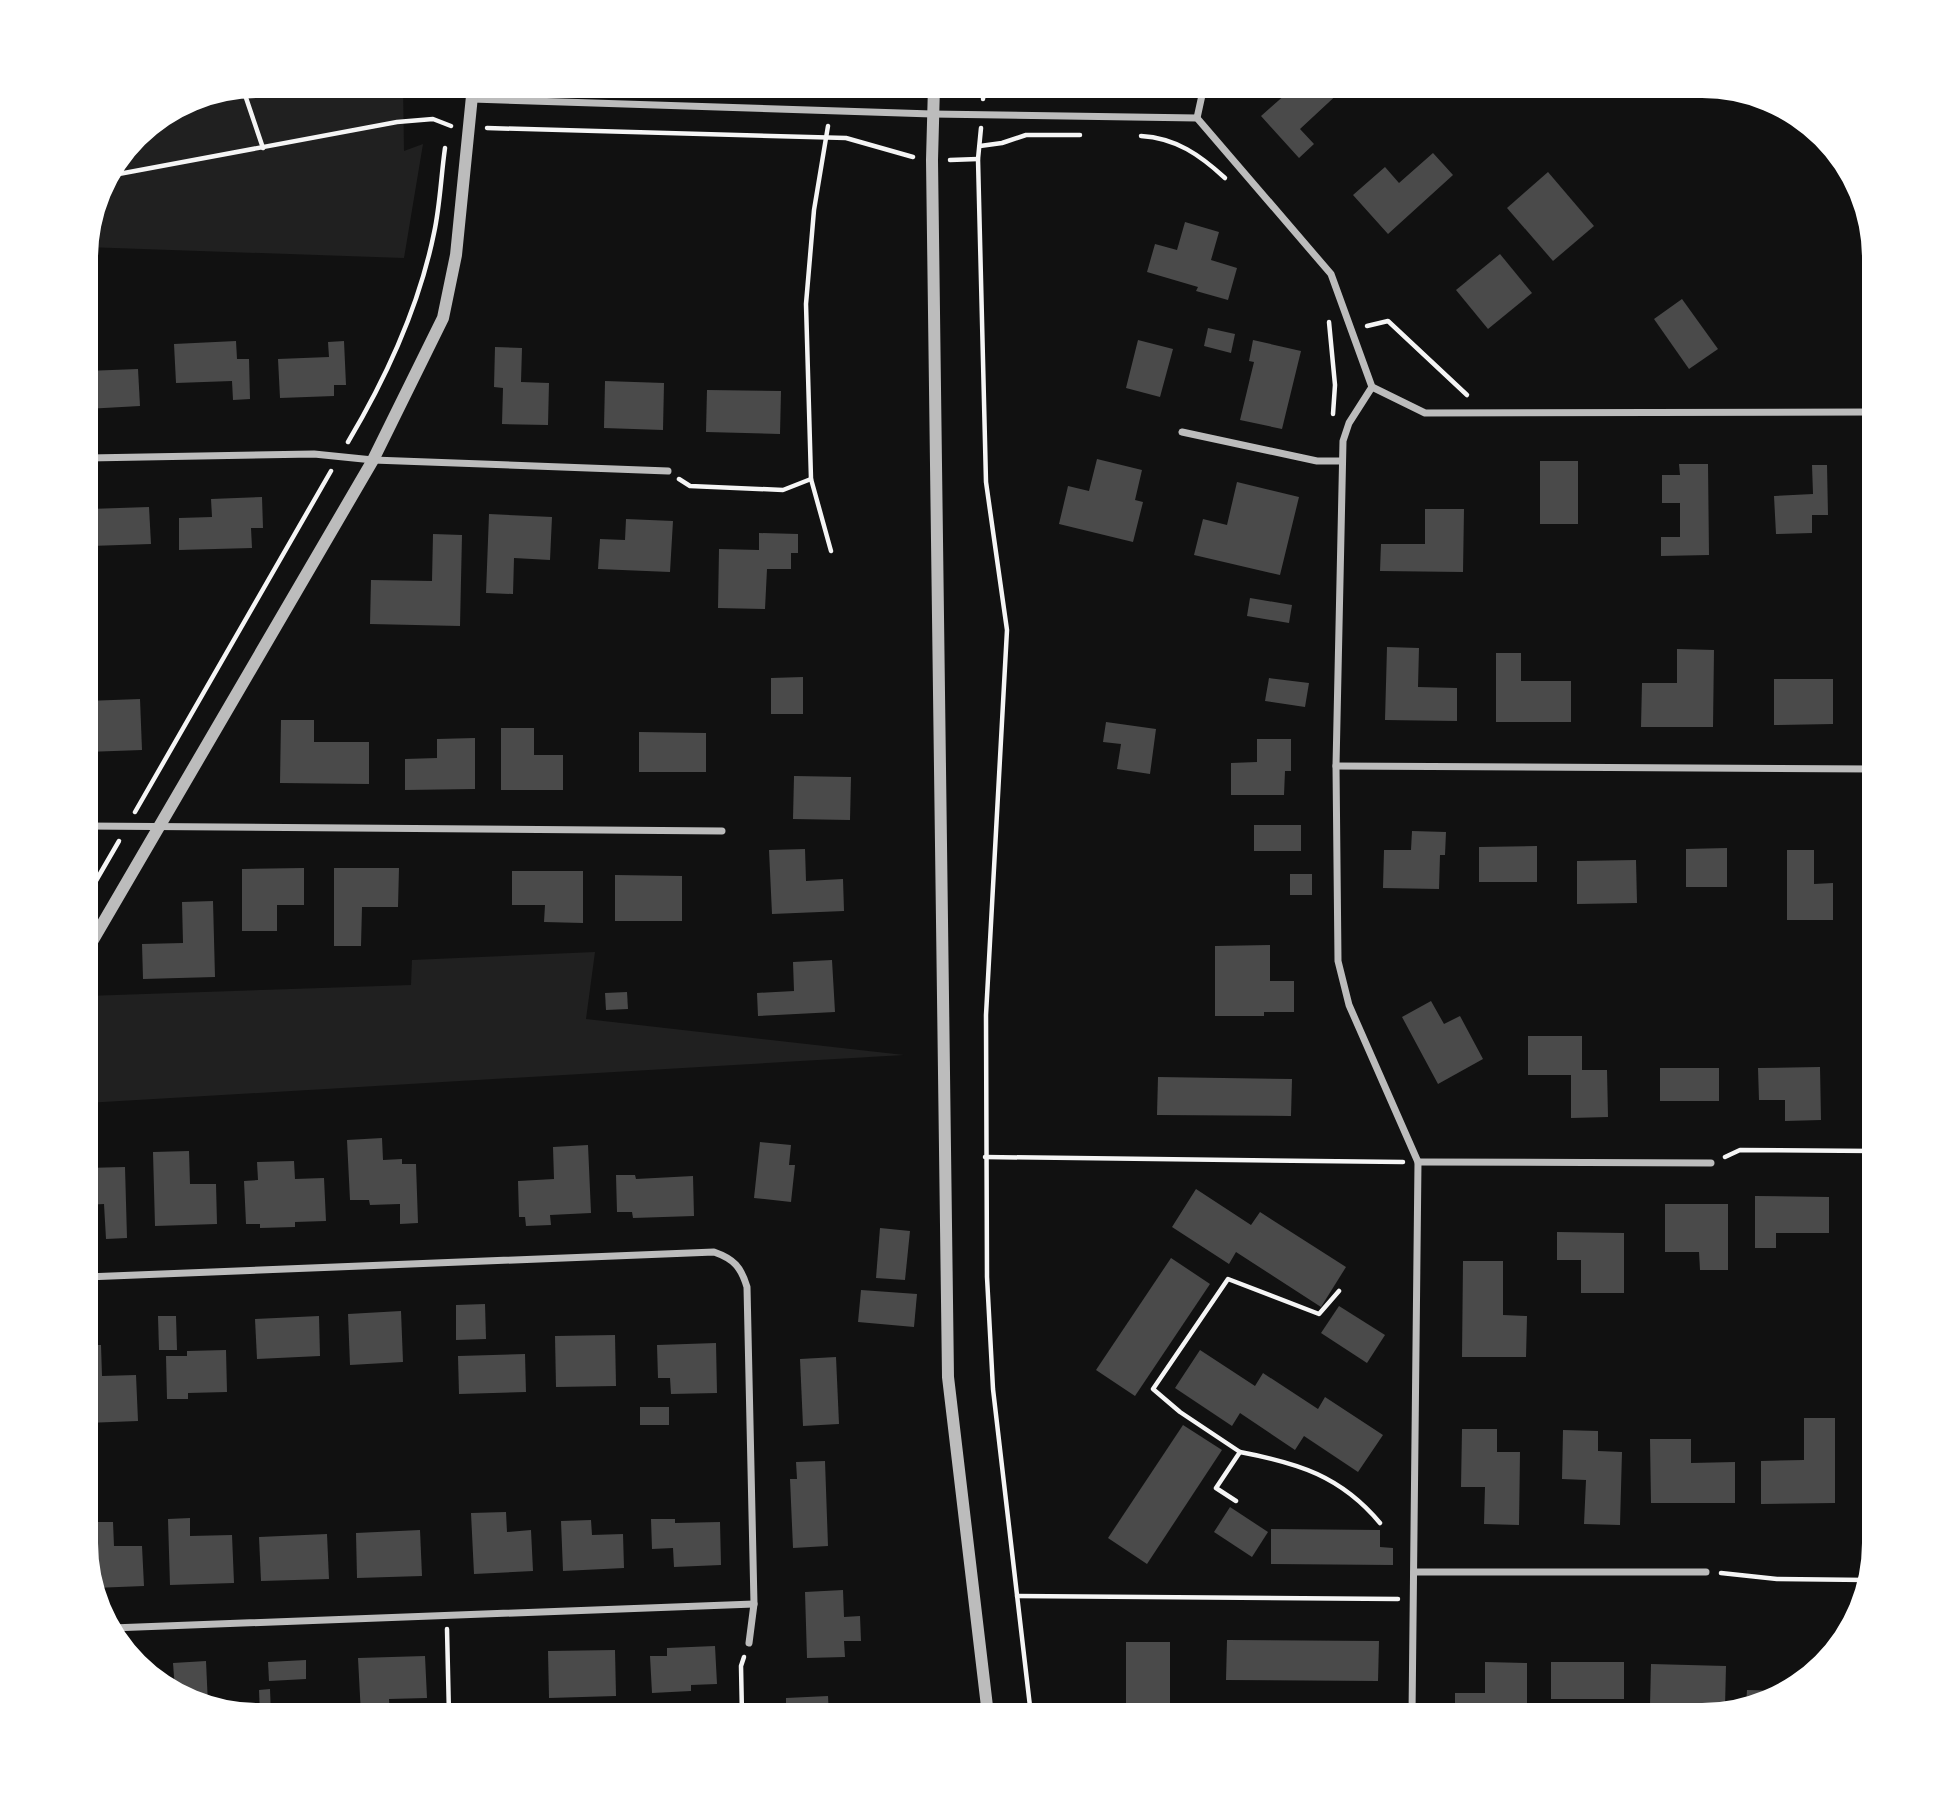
<svg xmlns="http://www.w3.org/2000/svg" width="1960" height="1801" font-family="'Open Sans',sans-serif">
  <rect width="100%" height="100%" fill="#111"/>
  <g fill="#202020">
    <polygon points="259,86 403,86 404,151 423,144 404,258 86,247 104,182 144,129 193,99"/>
    <polygon points="595,952 586,1019 904,1055 86,1103 86,996 411,985 412,960"/>
  </g>
  <g fill="#4a4a4a">
    <polygon points="1295,86 1338,86 1342,90 1300,129 1314,144 1299,158 1261,116"/>
    <polygon points="1433,153 1453,175 1388,234 1353,195 1385,167 1399,183"/>
    <polygon points="1548,172 1594,226 1553,261 1507,208"/>
    <polygon points="1185,222 1219,232 1211,260 1237,268 1228,300 1196,291 1198,287 1147,272 1155,244 1177,250"/>
    <polygon points="1500,254 1532,293 1488,329 1456,290"/>
    <polygon points="1682,299 1718,349 1689,369 1654,319"/>
    <polygon points="1208,328 1235,334 1231,353 1204,346"/>
    <polygon points="1138,340 1173,349 1160,397 1126,388"/>
    <polygon points="1253,340 1301,351 1282,429 1240,420 1254,362 1249,361"/>
    <polygon points="236,341 237,359 249,359 250,399 233,400 232,381 176,383 174,344"/>
    <polygon points="344,341 346,385 334,385 334,396 280,398 278,359 329,357 328,342"/>
    <polygon points="495,347 522,348 521,382 549,383 548,425 502,424 503,388 494,387"/>
    <polygon points="138,369 140,406 86,409 86,371"/>
    <polygon points="605,381 664,383 663,430 604,428"/>
    <polygon points="707,390 781,391 780,434 706,432"/>
    <polygon points="1097,459 1142,470 1135,500 1143,502 1133,542 1059,524 1068,486 1089,491"/>
    <rect x="1540" y="461" width="38" height="63"/>
    <polygon points="1679,464 1708,464 1709,555 1661,556 1661,537 1680,537 1680,503 1662,503 1662,475 1680,475"/>
    <polygon points="1812,465 1827,465 1828,515 1812,515 1812,533 1776,534 1774,496 1813,494"/>
    <polygon points="1237,482 1299,497 1280,575 1194,555 1203,519 1227,525"/>
    <polygon points="262,497 263,528 251,528 252,548 179,550 179,518 212,517 211,499"/>
    <polygon points="149,507 151,544 90,546 89,509"/>
    <polygon points="1425,509 1464,509 1463,572 1380,571 1381,544 1425,544"/>
    <polygon points="489,514 552,517 550,560 514,558 513,594 486,593"/>
    <polygon points="626,519 673,521 670,572 598,569 600,539 625,540"/>
    <polygon points="759,533 798,534 798,553 791,553 791,569 767,569 765,609 718,608 719,549 759,550"/>
    <polygon points="433,534 462,535 460,626 370,624 371,580 432,581"/>
    <polygon points="1250,598 1292,605 1289,623 1247,616"/>
    <polygon points="1387,647 1419,648 1418,687 1457,688 1457,721 1385,720"/>
    <polygon points="1677,649 1714,650 1713,727 1641,727 1642,683 1677,683"/>
    <polygon points="1496,653 1521,653 1521,681 1571,681 1571,722 1496,722"/>
    <polygon points="803,677 803,714 771,714 771,678"/>
    <polygon points="1269,678 1309,683 1305,707 1265,701"/>
    <polygon points="1774,679 1833,679 1833,724 1774,725"/>
    <polygon points="140,699 142,750 86,752 86,701"/>
    <polygon points="281,720 314,720 314,742 369,742 369,784 280,783"/>
    <polygon points="1106,722 1156,729 1150,774 1117,769 1121,744 1103,742"/>
    <polygon points="501,728 534,728 534,755 563,755 563,790 501,790"/>
    <polygon points="639,732 706,733 706,772 639,772"/>
    <polygon points="475,738 475,789 405,790 405,759 437,758 437,739"/>
    <polygon points="1257,739 1291,739 1291,771 1285,771 1284,795 1231,795 1231,763 1257,762"/>
    <polygon points="794,776 851,777 850,820 793,819"/>
    <rect x="1254" y="825" width="47" height="26"/>
    <polygon points="1412,831 1446,832 1445,855 1440,855 1439,889 1383,888 1384,850 1411,850"/>
    <polygon points="1537,846 1537,882 1479,882 1479,847"/>
    <polygon points="1727,848 1727,887 1686,887 1686,849"/>
    <polygon points="805,849 806,881 843,879 844,911 772,914 769,850"/>
    <polygon points="1787,850 1814,850 1814,884 1833,883 1833,920 1787,920"/>
    <polygon points="1636,860 1637,903 1577,904 1577,861"/>
    <polygon points="304,868 304,905 277,905 277,931 242,931 242,869"/>
    <polygon points="334,868 399,868 398,907 362,907 361,946 334,946"/>
    <polygon points="512,871 583,871 583,923 544,922 545,905 512,905"/>
    <rect x="1290" y="874" width="22" height="21"/>
    <polygon points="615,875 682,876 682,921 615,921"/>
    <polygon points="213,901 215,977 143,979 142,944 183,943 182,902"/>
    <polygon points="1270,945 1270,981 1294,981 1294,1012 1264,1012 1264,1016 1215,1016 1215,946"/>
    <polygon points="832,960 835,1012 758,1016 757,993 794,991 793,962"/>
    <polygon points="627,992 628,1009 606,1010 605,993"/>
    <polygon points="1431,1001 1444,1024 1460,1016 1483,1059 1438,1084 1402,1017"/>
    <polygon points="1528,1036 1582,1036 1582,1070 1607,1070 1608,1117 1571,1118 1571,1075 1528,1075"/>
    <polygon points="1820,1067 1821,1120 1785,1121 1785,1100 1759,1100 1758,1068"/>
    <rect x="1660" y="1068" width="59" height="33"/>
    <polygon points="1158,1077 1292,1079 1291,1116 1157,1115"/>
    <polygon points="382,1138 383,1160 402,1159 402,1164 416,1164 418,1223 400,1224 400,1204 370,1205 369,1200 350,1200 347,1140"/>
    <polygon points="760,1142 791,1145 789,1165 795,1165 791,1202 754,1198"/>
    <polygon points="588,1145 591,1213 550,1215 551,1225 526,1226 525,1217 519,1217 518,1181 554,1179 553,1147"/>
    <polygon points="189,1151 190,1184 216,1184 217,1224 155,1226 153,1152"/>
    <polygon points="294,1161 295,1179 324,1178 326,1221 295,1222 295,1227 260,1228 260,1224 246,1224 244,1181 258,1180 257,1162"/>
    <polygon points="125,1167 127,1238 106,1239 104,1204 86,1205 86,1168"/>
    <polygon points="616,1175 635,1175 636,1179 693,1176 694,1216 633,1218 632,1212 617,1212"/>
    <polygon points="1196,1189 1251,1225 1260,1212 1346,1267 1321,1307 1236,1252 1229,1264 1172,1227"/>
    <polygon points="1755,1196 1829,1197 1829,1233 1776,1233 1776,1248 1755,1248"/>
    <polygon points="1665,1204 1728,1204 1728,1270 1700,1270 1699,1252 1665,1252"/>
    <polygon points="880,1228 910,1231 905,1280 876,1278"/>
    <polygon points="1557,1232 1624,1233 1624,1293 1581,1293 1581,1260 1557,1260"/>
    <polygon points="1171,1258 1210,1284 1135,1396 1096,1370"/>
    <polygon points="1463,1261 1503,1261 1503,1315 1527,1316 1526,1357 1462,1357"/>
    <polygon points="861,1290 917,1294 914,1327 858,1322"/>
    <polygon points="485,1304 486,1339 456,1340 456,1305"/>
    <polygon points="1339,1306 1385,1335 1367,1363 1321,1333"/>
    <polygon points="401,1311 403,1362 350,1365 348,1314"/>
    <polygon points="158,1316 176,1316 177,1350 159,1350"/>
    <polygon points="319,1316 320,1356 257,1359 255,1319"/>
    <polygon points="615,1335 616,1386 556,1387 555,1336"/>
    <polygon points="716,1343 717,1393 671,1394 670,1378 658,1378 657,1345"/>
    <polygon points="86,1345 101,1345 102,1376 136,1375 138,1421 86,1423"/>
    <polygon points="226,1350 227,1392 188,1393 188,1399 167,1399 166,1356 187,1356 187,1351"/>
    <polygon points="1200,1350 1255,1386 1263,1373 1318,1409 1325,1397 1383,1435 1358,1472 1304,1436 1295,1450 1240,1413 1232,1426 1175,1388"/>
    <polygon points="525,1354 526,1392 459,1394 458,1356"/>
    <polygon points="836,1357 839,1424 803,1426 800,1359"/>
    <rect x="640" y="1407" width="29" height="18"/>
    <polygon points="1804,1418 1835,1418 1835,1503 1761,1504 1761,1461 1804,1460"/>
    <polygon points="1183,1425 1222,1450 1147,1564 1108,1538"/>
    <polygon points="1462,1429 1497,1429 1497,1452 1520,1452 1519,1525 1484,1524 1485,1487 1461,1487"/>
    <polygon points="1563,1430 1598,1431 1598,1451 1622,1452 1620,1525 1584,1524 1586,1480 1562,1479"/>
    <polygon points="1650,1439 1691,1439 1691,1463 1735,1462 1735,1503 1651,1503"/>
    <polygon points="825,1461 828,1546 793,1548 790,1479 797,1479 796,1462"/>
    <polygon points="1230,1507 1268,1532 1252,1557 1214,1532"/>
    <polygon points="506,1512 507,1532 531,1530 533,1571 474,1574 471,1513"/>
    <polygon points="190,1518 190,1536 232,1535 234,1583 170,1585 168,1519"/>
    <polygon points="651,1519 675,1519 675,1523 720,1522 721,1565 674,1567 673,1548 652,1549"/>
    <polygon points="591,1520 592,1535 623,1534 624,1568 563,1571 561,1521"/>
    <polygon points="86,1522 113,1522 114,1546 142,1546 144,1586 94,1588 86,1553"/>
    <polygon points="1271,1529 1380,1530 1380,1547 1393,1548 1393,1565 1271,1564"/>
    <polygon points="420,1530 422,1576 357,1578 356,1533"/>
    <polygon points="327,1534 329,1579 261,1581 259,1537"/>
    <polygon points="843,1590 844,1617 860,1616 861,1641 844,1641 845,1657 807,1658 805,1592"/>
    <polygon points="1227,1640 1379,1641 1378,1681 1226,1680"/>
    <rect x="1126" y="1642" width="44" height="73"/>
    <polygon points="715,1646 717,1684 691,1685 691,1691 652,1693 650,1656 667,1656 667,1648"/>
    <polygon points="615,1650 616,1696 549,1698 548,1651"/>
    <polygon points="425,1656 427,1698 389,1699 390,1715 361,1715 358,1658"/>
    <polygon points="306,1660 306,1679 269,1681 268,1662"/>
    <polygon points="206,1661 208,1705 192,1702 175,1690 173,1663"/>
    <polygon points="1485,1662 1527,1663 1527,1715 1455,1715 1455,1693 1485,1693"/>
    <rect x="1551" y="1662" width="73" height="37"/>
    <polygon points="1651,1664 1726,1666 1725,1707 1650,1705"/>
    <polygon points="270,1689 271,1715 260,1715 259,1690"/>
    <polygon points="1747,1690 1785,1691 1768,1702 1746,1706"/>
    <polygon points="828,1696 829,1715 786,1715 786,1698"/>
    <polygon points="1272,1707 1325,1708 1325,1715 1272,1715"/>
    <polygon points="1352,1708 1389,1709 1389,1715 1352,1715"/>
    <rect x="554" y="1709" width="33" height="6"/>
  </g>
  <g fill="none" stroke-linecap="round" stroke-linejoin="round">
    <g stroke="#f5f5f5" stroke-width="4.5">
      <polyline points="243,89 263,148"/>
      <polyline points="983,99 985,86"/>
      <polyline points="828,126 814,210 806,304 811,479 831,551"/>
      <polyline points="487,128 846,138 913,157"/>
      <polyline points="981,128 978,159 986,482 1007,630 986,1015 987,1277 993,1389 1031,1715"/>
      <path d="M1141 136C1176 138 1200 155 1225 178"/>
      <polyline points="980,146 1002,143 1026,135 1080,135"/>
      <polyline points="950,160 978,159"/>
      <polyline points="108,176 397,122 433,119 451,126"/>
      <polyline points="1329,322 1335,385 1333,414"/>
      <polyline points="1367,326 1388,321 1467,395"/>
      <path d="M348 442C386 378 419 307 434 233 440 206 441 176 445 148"/>
      <polyline points="679,479 690,486 783,490 811,479"/>
      <polyline points="135,812 331,471"/>
      <polyline points="86,898 119,841"/>
      <polyline points="985,1157 1403,1162"/>
      <polyline points="1725,1157 1740,1150 1874,1151"/>
      <path d="M1240 1452C1298 1463 1341 1476 1380 1523"/>
      <polyline points="1236,1501 1216,1488 1240,1452 1180,1412 1153,1389 1228,1279 1319,1314 1339,1291"/>
      <polyline points="1721,1573 1777,1579 1867,1580"/>
      <polyline points="1017,1596 1398,1599"/>
      <polyline points="447,1629 449,1715"/>
      <polyline points="742,1715 741,1666 744,1657"/>
    </g>
    <g stroke="#bcbcbc" stroke-width="7">
      <polyline points="472,99 932,114 1197,118 1331,274 1372,387 1425,413 1874,412"/>
      <polyline points="1197,118 1204,86"/>
      <polyline points="1372,387 1349,423 1343,441 1336,766 1338,961 1349,1005 1418,1162 1412,1715"/>
      <polyline points="1182,432 1317,461 1342,461"/>
      <polyline points="88,458 314,454 373,460 668,471"/>
      <polyline points="1336,766 1874,769"/>
      <polyline points="86,826 722,831"/>
      <polyline points="1418,1162 1711,1163"/>
      <path d="M86 1277 714 1252C734 1259 741 1267 747 1287L754 1604 749 1643"/>
      <polyline points="1414,1572 1706,1572"/>
      <polyline points="112,1628 754,1604"/>
    </g>
    <g stroke="#bcbcbc" stroke-width="12">
      <polyline points="934,86 932,160 948,1377 988,1715"/>
      <polyline points="86,952 373,460 443,318 456,255 473,86"/>
    </g>
  </g>
  <path d="M0 0H1960V1801H0ZM258 98H1702A160 160 0 0 1 1862 258V1543A160 160 0 0 1 1702 1703H258A160 160 0 0 1 98 1543V258A160 160 0 0 1 258 98Z" fill="#fff" fill-rule="evenodd"/>
</svg>
